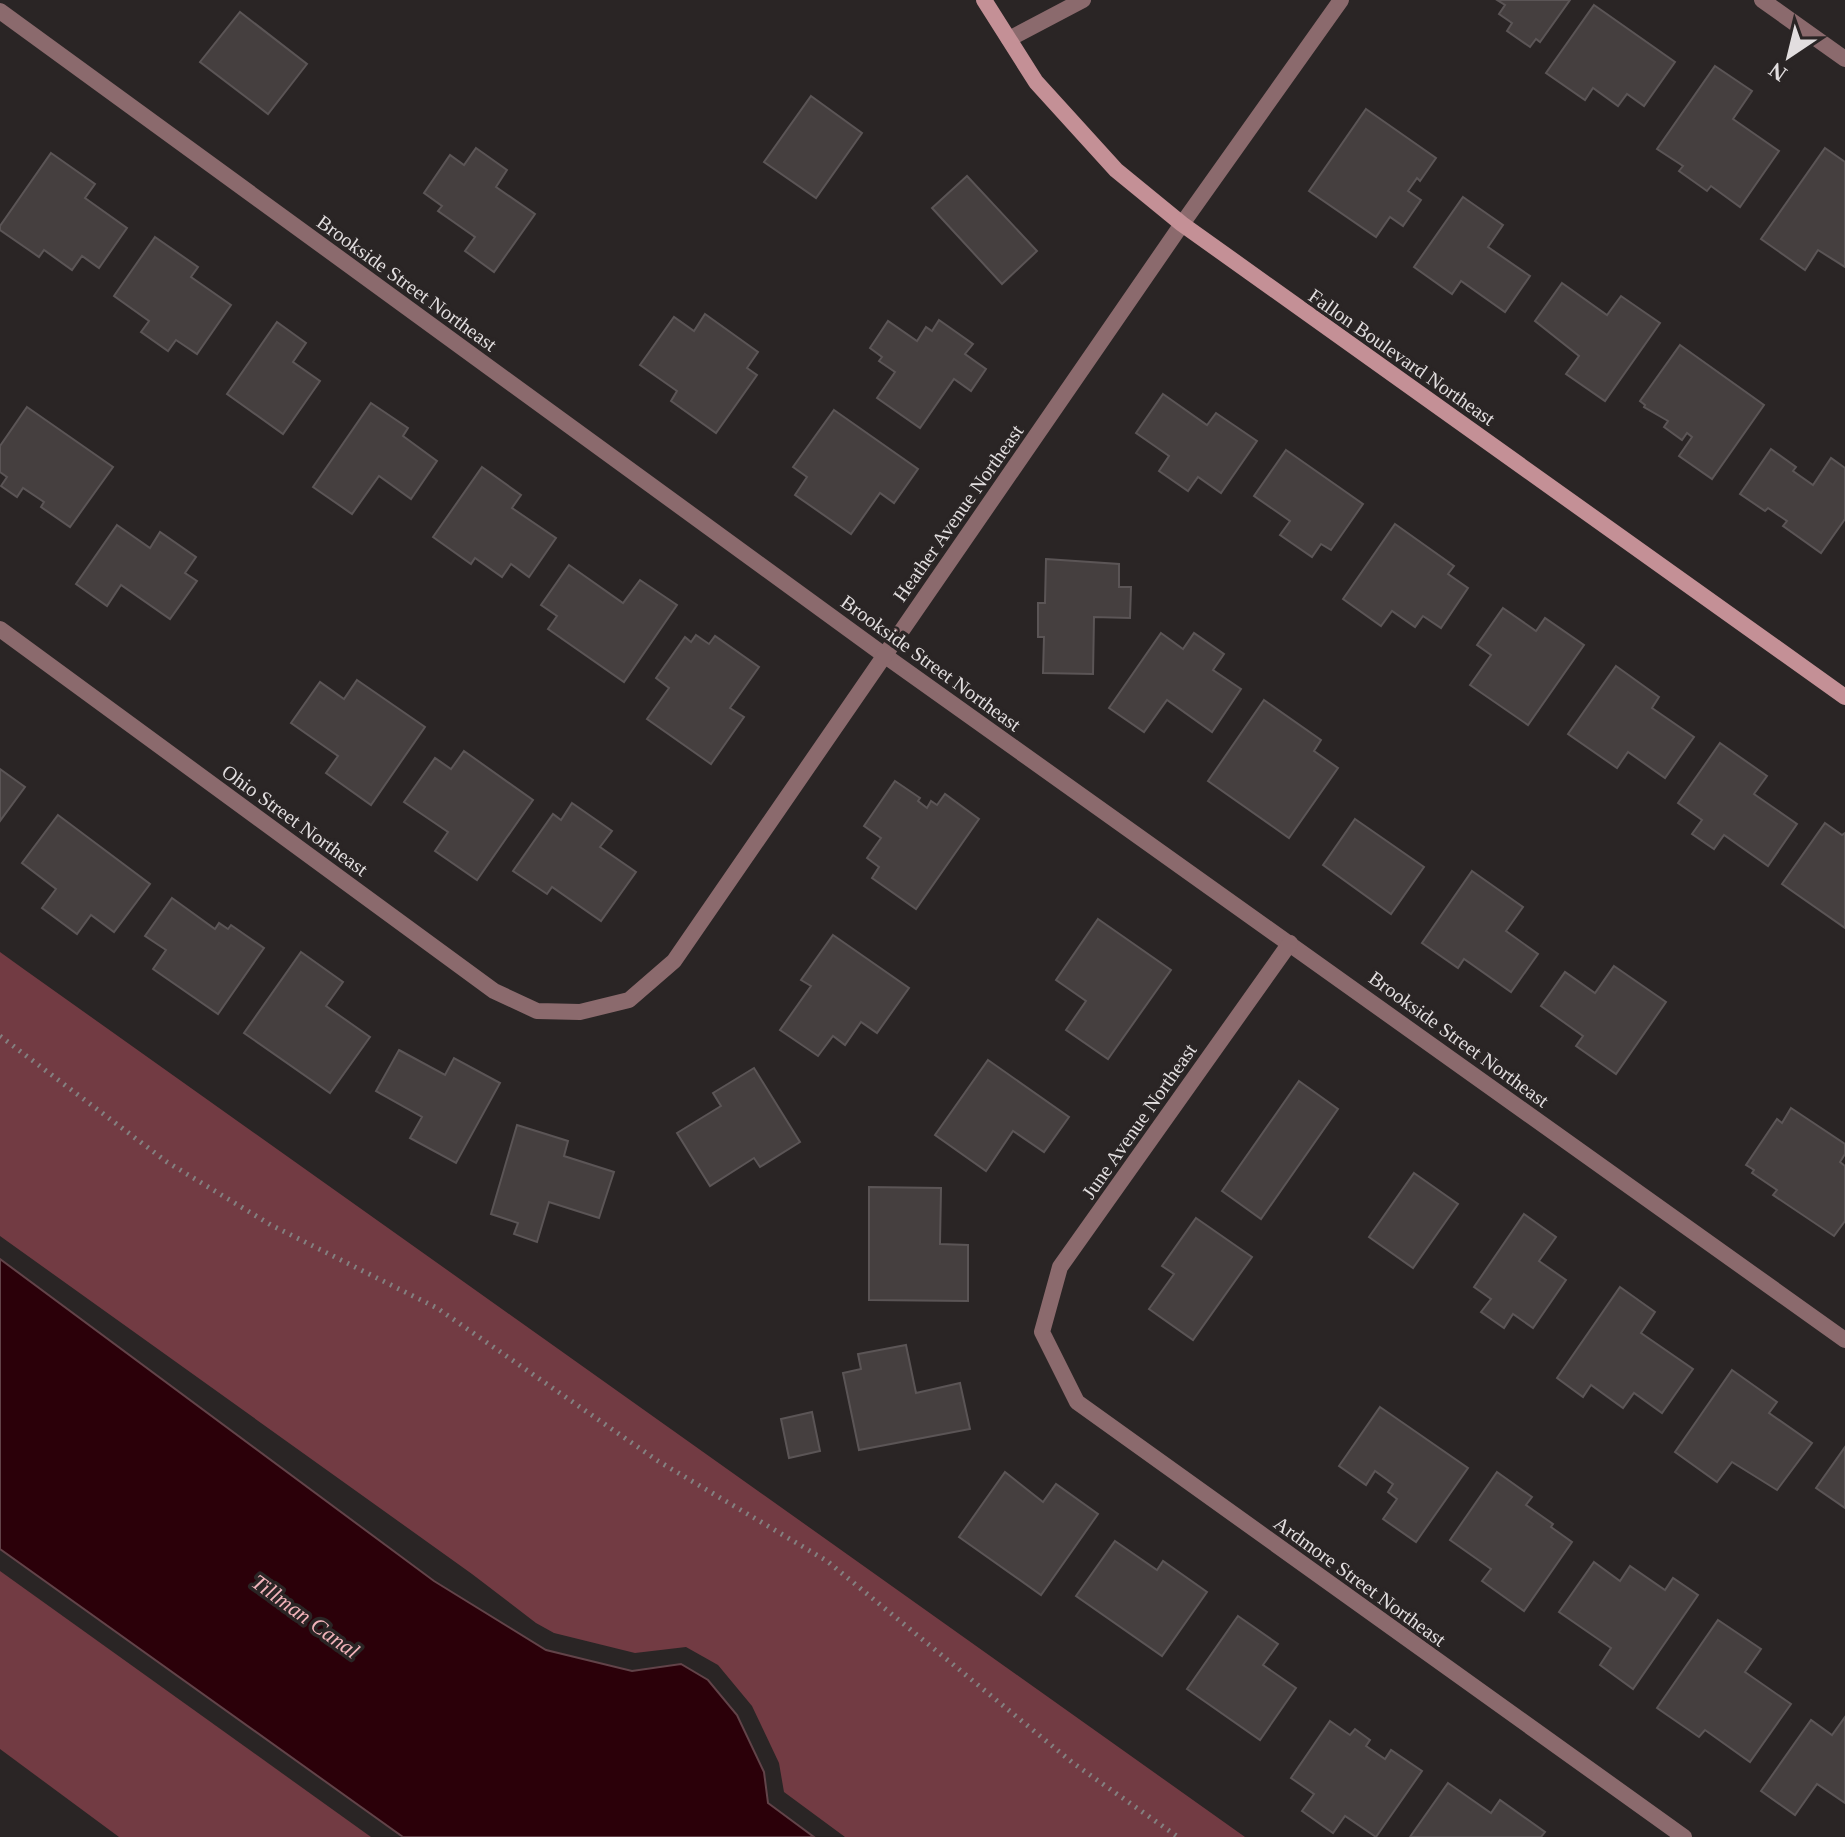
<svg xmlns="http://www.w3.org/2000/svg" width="1845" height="1837" font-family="'Times New Roman',serif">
  <rect width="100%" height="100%" fill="#2a2525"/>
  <g fill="#723b43">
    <polygon points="0,952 25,970 1245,1837 845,1837 784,1792 779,1763 752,1706 718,1665 686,1647 635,1653 554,1633 536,1623 472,1574 0,1236"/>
    <polygon points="0,1571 371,1837 119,1837 0,1749"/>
  </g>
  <polygon fill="#2b0009" stroke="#624349" stroke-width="2" points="0,1259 434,1581 546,1650 632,1671 681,1664 708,1680 737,1715 764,1772 768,1803 814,1837 403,1837 0,1549"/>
  <g fill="#453f3f" stroke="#5b5556" stroke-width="2">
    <polygon points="1497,0 1570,0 1540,42 1536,39 1530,47 1507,31 1512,23 1499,14 1505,5"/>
    <polygon points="1594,5 1675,62 1644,106 1627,94 1618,106 1593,88 1585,100 1546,73"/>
    <polygon points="240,12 307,64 268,114 200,62"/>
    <polygon points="1715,66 1752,91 1733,119 1779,151 1740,207 1711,186 1707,191 1679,171 1683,166 1657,149"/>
    <polygon points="811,96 862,133 816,198 764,162"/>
    <polygon points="1366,109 1436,158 1420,181 1417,178 1408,191 1421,200 1403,226 1390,217 1376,237 1309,191"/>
    <polygon points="476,148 507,170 496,187 535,214 494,272 465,251 475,237 438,211 442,206 424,193 450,155 464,165"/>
    <polygon points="1825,148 1845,162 1845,267 1818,250 1805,270 1761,239"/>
    <polygon points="51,153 95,184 85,198 127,228 99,268 82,256 72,270 44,250 39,257 0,230 0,226"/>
    <polygon points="967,176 1037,251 1002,284 932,208"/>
    <polygon points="1463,197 1503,225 1488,247 1530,276 1505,312 1461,281 1452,294 1414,267"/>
    <polygon points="155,237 198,267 191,277 231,305 197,354 176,340 168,351 141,332 149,321 114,296"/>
    <polygon points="1562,283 1607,315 1621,296 1660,323 1605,401 1566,374 1579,356 1535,321"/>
    <polygon points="705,314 758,352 747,368 757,375 716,433 671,401 677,391 640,365 674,317 694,331"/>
    <polygon points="939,320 973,344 965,354 986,369 971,391 954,379 920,428 877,398 895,372 879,361 882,357 870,348 888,321 917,341 926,327 932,331"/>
    <polygon points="277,322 306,343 293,362 320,381 283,434 227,394"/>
    <polygon points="1680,345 1764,405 1712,479 1679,456 1692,437 1687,433 1682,440 1664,427 1668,421 1644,407 1645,405 1640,401"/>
    <polygon points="1163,394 1207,425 1216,413 1257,441 1221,493 1198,477 1188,491 1159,471 1169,456 1136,433"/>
    <polygon points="371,403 408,428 403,436 437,461 411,499 379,476 352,514 313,487"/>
    <polygon points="27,407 113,467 70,527 41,507 44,502 23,488 17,497 1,486 7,477 0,472 0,446"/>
    <polygon points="834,410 918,469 894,503 880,493 851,534 795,495 807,477 793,467"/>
    <polygon points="1771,449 1796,467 1793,471 1813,485 1831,458 1845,468 1845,519 1821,553 1783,526 1787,521 1768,508 1765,511 1740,494"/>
    <polygon points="1286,450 1363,504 1331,550 1321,544 1312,557 1280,535 1290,521 1254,496"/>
    <polygon points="482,467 521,495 512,508 556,538 529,577 511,564 502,577 475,558 471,564 433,537"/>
    <polygon points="1395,524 1454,566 1448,574 1468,588 1441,628 1423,616 1415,627 1392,611 1381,626 1343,599"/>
    <polygon points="117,525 150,548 160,532 196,557 185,573 197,581 170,619 121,585 107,606 76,584"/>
    <polygon points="1046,559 1119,564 1119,587 1131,587 1130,618 1094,617 1093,674 1043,673 1044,637 1038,637 1038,603 1045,603"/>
    <polygon points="569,565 623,603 640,580 677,605 624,682 548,629 557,616 541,605"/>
    <polygon points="1503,608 1536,631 1545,618 1584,645 1528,725 1470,685 1491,655 1477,645"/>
    <polygon points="1161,633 1183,649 1194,633 1224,654 1213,670 1241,689 1212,732 1167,700 1144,732 1109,708"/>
    <polygon points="696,635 709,644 715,636 759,667 730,708 744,717 711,764 647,719 669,688 656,678 685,637 691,642"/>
    <polygon points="1616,666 1659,697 1652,708 1694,737 1665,778 1628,752 1617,768 1568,734"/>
    <polygon points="357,680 425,727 371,805 326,773 338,756 291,723 320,682 344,699"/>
    <polygon points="1264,700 1321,740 1314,751 1338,768 1289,838 1208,781"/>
    <polygon points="1720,743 1767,776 1754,794 1797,824 1768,866 1724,835 1714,849 1692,834 1702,820 1678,803"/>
    <polygon points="464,751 533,800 477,880 435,851 448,832 404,802 435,758 451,769"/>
    <polygon points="0,769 25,787 0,821"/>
    <polygon points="895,781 920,798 918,801 927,808 931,801 937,805 945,794 979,819 916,909 872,878 879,867 867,858 881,838 864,826"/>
    <polygon points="572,803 612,831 600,847 636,872 601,921 552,887 547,894 513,871 553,814 561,820"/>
    <polygon points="58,815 150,884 114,932 91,915 77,934 42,908 56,889 22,863"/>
    <polygon points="1355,819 1424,867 1391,914 1323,865"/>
    <polygon points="1825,823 1842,835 1845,833 1845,928 1782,884"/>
    <polygon points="1472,871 1523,907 1506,931 1538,954 1511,992 1464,959 1458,968 1422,943"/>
    <polygon points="172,898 215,929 219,923 228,929 231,925 264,948 218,1014 153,969 166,950 145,936"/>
    <polygon points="1098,919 1171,970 1108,1059 1066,1030 1086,1001 1056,980"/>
    <polygon points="833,935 909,988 877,1033 861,1022 845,1045 833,1036 818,1056 780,1030 811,986 801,980"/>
    <polygon points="301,952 343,982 326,1006 370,1037 330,1093 244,1033"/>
    <polygon points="1614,966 1666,1002 1616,1074 1576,1046 1583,1036 1541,1006 1565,972 1595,993"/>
    <polygon points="399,1050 445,1075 454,1058 500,1083 456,1163 410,1138 422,1117 376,1091"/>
    <polygon points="988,1060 1069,1117 1044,1152 1013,1131 986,1171 935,1135"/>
    <polygon points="754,1068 800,1142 760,1167 754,1158 710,1186 677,1133 721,1106 713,1093"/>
    <polygon points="1299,1081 1338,1109 1261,1219 1222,1191"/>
    <polygon points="1791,1108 1845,1144 1845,1154 1840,1162 1845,1166 1845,1221 1834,1236 1773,1195 1777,1190 1752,1173 1754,1170 1746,1165 1777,1119 1782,1123"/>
    <polygon points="517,1125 568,1141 564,1156 614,1172 599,1218 549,1202 537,1242 514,1234 518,1223 491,1214"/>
    <polygon points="1414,1173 1458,1204 1413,1268 1369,1237"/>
    <polygon points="869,1187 941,1188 940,1244 968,1245 968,1301 869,1300"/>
    <polygon points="1524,1214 1556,1237 1539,1261 1566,1280 1533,1328 1513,1314 1504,1328 1481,1312 1491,1299 1474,1287"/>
    <polygon points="1196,1218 1252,1257 1193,1340 1149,1309 1174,1274 1162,1266"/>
    <polygon points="1620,1287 1655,1312 1641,1333 1693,1369 1662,1413 1634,1393 1623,1408 1591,1385 1583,1397 1557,1378"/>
    <polygon points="906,1345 916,1393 960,1383 970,1429 859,1450 843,1373 861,1369 858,1354"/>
    <polygon points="1732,1370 1777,1402 1769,1413 1812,1443 1777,1490 1732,1462 1717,1482 1675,1452"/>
    <polygon points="1380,1407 1468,1468 1416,1542 1383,1519 1397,1499 1388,1492 1393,1484 1375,1471 1366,1485 1339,1466"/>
    <polygon points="812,1412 820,1451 789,1458 781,1419"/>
    <polygon points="1845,1447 1845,1508 1816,1488"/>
    <polygon points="1005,1472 1043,1502 1056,1484 1098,1514 1041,1595 959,1537"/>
    <polygon points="1497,1472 1532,1497 1526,1505 1553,1524 1551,1527 1572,1542 1524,1611 1482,1581 1491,1569 1450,1540"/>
    <polygon points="1115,1541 1157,1570 1163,1561 1207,1592 1162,1656 1076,1596"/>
    <polygon points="1594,1562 1620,1581 1630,1566 1665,1590 1673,1578 1698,1595 1633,1689 1600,1665 1611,1648 1559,1612"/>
    <polygon points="1238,1616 1278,1644 1263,1665 1296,1688 1260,1740 1187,1689"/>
    <polygon points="1718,1620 1761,1649 1745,1672 1791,1704 1750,1762 1705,1730 1699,1737 1657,1708"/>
    <polygon points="1845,1717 1845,1803 1817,1784 1795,1815 1761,1791 1811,1720 1832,1735"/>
    <polygon points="1330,1721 1350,1735 1355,1729 1370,1740 1366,1746 1385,1759 1391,1750 1422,1771 1376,1837 1345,1816 1333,1833 1302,1811 1314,1794 1291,1778"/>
    <polygon points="1448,1783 1491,1813 1500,1800 1545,1832 1541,1837 1410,1837"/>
  </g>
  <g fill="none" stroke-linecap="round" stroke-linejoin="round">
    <polyline stroke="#848080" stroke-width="5" stroke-dasharray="2 6" stroke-linecap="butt" points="0,1036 167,1162 271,1225 437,1308 658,1461 827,1561 1073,1763 1178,1837"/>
    <polyline stroke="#8b6a6d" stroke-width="16" points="1009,39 1083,0"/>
    <g stroke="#8b6a6d" stroke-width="16">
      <polyline points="1762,0 1845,59"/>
      <polyline points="0,11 884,655 1845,1340"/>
      <polyline points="0,629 494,991 537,1011 580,1012 629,1000 674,961 1182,224 1341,0"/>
      <polyline points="1290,943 1060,1267 1042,1332 1077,1402 1684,1837"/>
    </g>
    <polyline stroke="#c49096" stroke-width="16" points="984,0 1036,82 1116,170 1182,224 1845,697"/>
  </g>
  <g text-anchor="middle" stroke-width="7" stroke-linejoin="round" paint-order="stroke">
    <g font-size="20" fill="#e2dedf" stroke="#2a2525">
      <text transform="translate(407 283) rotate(36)" y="7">Brookside Street Northeast</text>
      <text transform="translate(1402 357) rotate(35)" y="7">Fallon Boulevard Northeast</text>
      <text transform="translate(958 513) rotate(-55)" y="7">Heather Avenue Northeast</text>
      <text transform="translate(931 663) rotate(36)" y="7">Brookside Street Northeast</text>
      <text transform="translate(295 820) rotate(36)" y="7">Ohio Street Northeast</text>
      <text transform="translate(1459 1039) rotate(36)" y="7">Brookside Street Northeast</text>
      <text transform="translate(1139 1121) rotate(-55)" y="7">June Avenue Northeast</text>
      <text transform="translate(1360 1581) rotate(36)" y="7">Ardmore Street Northeast</text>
    </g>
    <g font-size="22" font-style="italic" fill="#f2b3ba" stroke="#2a2525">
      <text transform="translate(306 1616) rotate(36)" y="8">Tillman Canal</text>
    </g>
  </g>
  <g transform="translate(1789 56) rotate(215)" stroke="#2a2525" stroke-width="6" paint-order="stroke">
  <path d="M0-6L14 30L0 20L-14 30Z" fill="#e2dedf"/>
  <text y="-12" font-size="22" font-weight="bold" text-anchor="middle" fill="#e2dedf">N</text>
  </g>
</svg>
